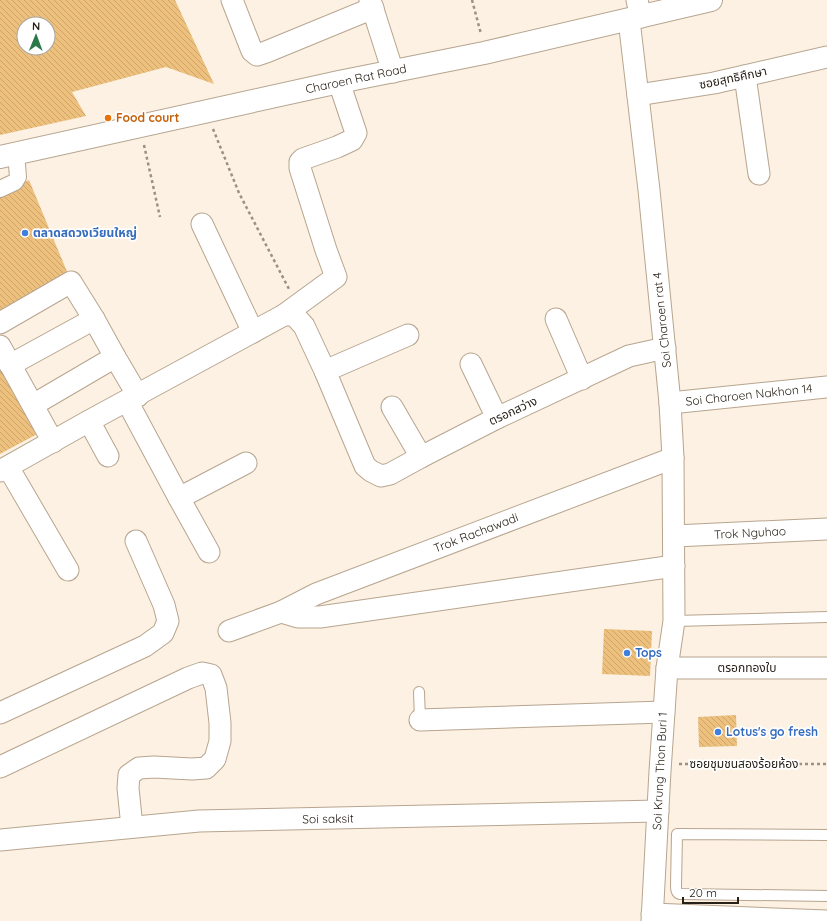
<svg xmlns="http://www.w3.org/2000/svg" width="827" height="921" font-family="Quicksand,'Noto Sans Thai',sans-serif">
  <defs>
    <pattern id="building-back-hatch" width="6" height="6" patternUnits="userSpaceOnUse"><rect width="6" height="6" fill="#eec07d"/><path d="M-1 5l2 2M0 0l6 6M5-1l2 2" fill="none" stroke="#cca56b"/></pattern>
  </defs>
  <rect width="100%" height="100%" fill="#fcf1e3"/>
  <g fill="url(#building-back-hatch)" fill-rule="evenodd">
    <path d="M0 0H175L214 84 166 67 72 92 86 116 0 135ZM24 24H48V48H24Z"/>
    <polygon points="29,180 68,274 0,312 0,193"/>
    <polygon points="0,356 41,432 0,454"/>
    <polygon points="604,629 652,631 650,676 602,674"/>
    <polygon points="736,715 737,746 699,747 698,717"/>
  </g>
  <g fill="none" stroke-linecap="round" stroke-linejoin="round">
    <defs>
      <g id="service">
        <polyline points="674,621 827,617"/>
        <polyline points="419,692 420,720"/>
        <path d="M827 835 677 834 676 886C676 892 677 894 682 894L827 896"/>
      </g>
      <polyline id="pedestrian" points="0,189 15,182 18,177 16,153"/>
      <g id="minor">
        <polyline points="232,0 252,51 257,55 266,52 373,8"/>
        <polyline points="370,0 393,72"/>
        <polyline points="637,0 641,17"/>
        <polyline points="629,20 649,190 670,403 673,458 674,621 667,668 660,771 652,921"/>
        <polyline points="745,76 759,174"/>
        <polyline points="638,95 714,83 827,57"/>
        <polyline points="202,224 253,332"/>
        <polyline points="284,315 336,277 326,250 300,168 300,162 303,159 337,147 352,140 356,133 339,82"/>
        <polyline points="556,319 582,379"/>
        <polyline points="0,323 71,282 94,319 115,357 138,396"/>
        <polyline points="0,346 53,442"/>
        <polyline points="471,364 497,418"/>
        <polyline points="10,365 94,319"/>
        <polyline points="325,371 408,335"/>
        <polyline points="127,401 179,498 246,463"/>
        <polyline points="670,403 827,387"/>
        <polyline points="33,405 115,357"/>
        <polyline points="392,407 421,457"/>
        <polyline points="89,421 108,456"/>
        <polyline points="8,467 68,570"/>
        <polyline points="0,471 89,421 284,315 294,315 304,326 325,371 365,466 371,471 381,476 390,474 421,457 497,418 629,356 665,348"/>
        <polyline points="179,498 209,552"/>
        <polyline points="674,536 827,529"/>
        <polyline points="281,612 298,617 320,617 674,566"/>
        <polyline points="229,631 281,612 316,594 673,458"/>
        <polyline points="667,668 827,668"/>
        <polyline points="0,713 145,646 163,633 168,621 164,605 136,541"/>
        <polyline points="420,720 664,712"/>
        <polyline points="0,767 188,678 202,673 211,675 216,688 220,723 220,741 215,759 206,768 192,769 154,767 139,768 129,775 128,788 132,827"/>
        <polyline points="0,840 199,821 658,811"/>
        <polyline points="652,914 827,921"/>
      </g>
      <polyline id="tertiary" points="0,157 339,82 484,53 711,0"/>
    </defs>
    <use href="#service" stroke="#b7a58f" stroke-width="12"/>
    <use href="#pedestrian" stroke="#b7a58f" stroke-width="18"/>
    <use href="#minor" stroke="#b7a58f" stroke-width="23"/>
    <use href="#tertiary" stroke="#b7a58f" stroke-width="24"/>
    <g stroke="#9a9185" stroke-width="2.5" stroke-dasharray="3 3" stroke-linecap="butt">
      <polyline points="472,0 481,34"/>
      <polyline points="213,129 239,193 289,289"/>
      <polyline points="144,145 160,217"/>
      <polyline points="679,764 827,764"/>
    </g>
    <use href="#service" stroke="#fff" stroke-width="10"/>
    <use href="#pedestrian" stroke="#fff" stroke-width="16"/>
    <use href="#minor" stroke="#fff" stroke-width="21"/>
    <use href="#tertiary" stroke="#fff" stroke-width="22"/>
  </g>
  <circle fill="#e8710a" stroke="#fff" stroke-width="1.5" cx="108" cy="118" r="4"/>
  <g fill="#3f7fe0" stroke="#fff" stroke-width="1.5">
    <circle cx="25" cy="233" r="4"/>
    <circle cx="627" cy="653" r="4"/>
    <circle cx="718" cy="732" r="4"/>
  </g>
  <g text-anchor="middle" stroke-width="3.5" stroke-linejoin="round" paint-order="stroke">
    <g font-size="12" fill="#282118" stroke="#fff">
      <text transform="translate(733 78) rotate(-12)" y="4">ซอยสุทธิศึกษา</text>
      <text transform="translate(356 79) rotate(-12)" y="4">Charoen Rat Road</text>
      <text transform="translate(662 320) rotate(-96)" y="4">Soi Charoen rat 4</text>
      <text transform="translate(749 395) rotate(-6)" y="4">Soi Charoen Nakhon 14</text>
      <text transform="translate(513 411) rotate(-25)" y="4">ตรอกสว่าง</text>
      <text transform="translate(476 533) rotate(-21)" y="4">Trok Rachawadi</text>
      <text transform="translate(750 533) rotate(-3)" y="4">Trok Nguhao</text>
      <text x="747" y="672">ตรอกทองใบ</text>
      <text x="744" y="768">ซอยชุมชนสองร้อยห้อง</text>
      <text transform="translate(660 771) rotate(-87)" y="4">Soi Krung Thon Buri 1</text>
      <text transform="translate(328 819) rotate(-1)" y="4">Soi saksit</text>
    </g>
    <g font-size="12" font-weight="bold" fill="#c56008" stroke="#fff" text-anchor="start">
      <text x="116" y="122">Food court</text>
    </g>
    <g font-size="12" font-weight="bold" fill="#366cbe" stroke="#fff" text-anchor="start">
      <text x="33" y="237">ตลาดสดวงเวียนใหญ่</text>
      <text x="635" y="657">Tops</text>
      <text x="726" y="736">Lotus's go fresh</text>
    </g>
  </g>
  <g transform="translate(36 36) rotate(1)"><circle r="19" fill="#ffffff" stroke="#a9a6a3"/>
  <path d="M0-3L7 15L0 10L-7 15Z" fill="#2b7949"/>
  <text y="-6" font-size="11" font-weight="bold" text-anchor="middle" fill="#282118">N</text>
  </g>
  <path d="M683 897v6h55v-6" fill="none" stroke="#282118" stroke-width="2"/>
  <text x="689" y="897" font-size="12" fill="#282118" stroke="#ffffff" stroke-width="3" paint-order="stroke">20 m</text>
</svg>
